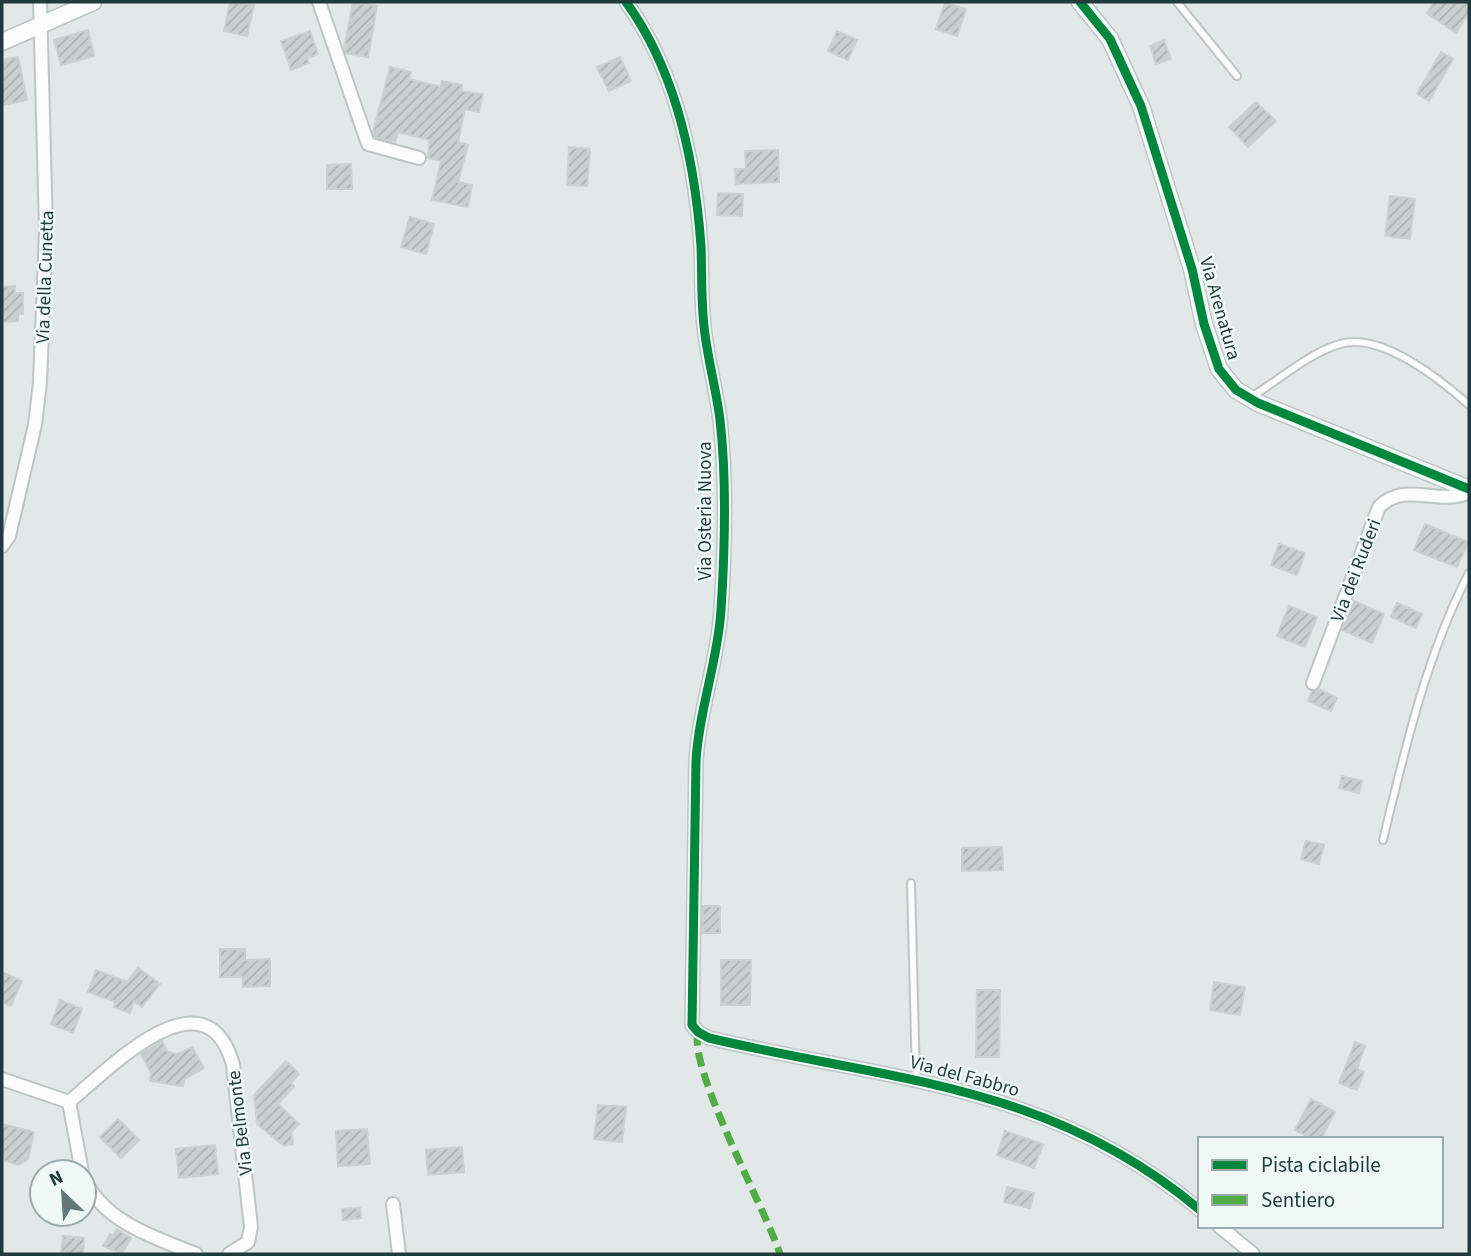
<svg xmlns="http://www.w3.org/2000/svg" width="1471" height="1256" font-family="'Source Sans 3',sans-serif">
  <defs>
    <pattern id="building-hatch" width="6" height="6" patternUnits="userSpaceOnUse" patternTransform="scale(1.75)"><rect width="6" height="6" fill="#c9cfce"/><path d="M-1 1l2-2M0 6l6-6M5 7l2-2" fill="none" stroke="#acb3b2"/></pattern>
  </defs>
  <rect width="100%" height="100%" fill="#e2e8e7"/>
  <g fill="url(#building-hatch)" stroke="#cbd1d0" stroke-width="2">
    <polygon points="230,2 254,5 247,36 224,31"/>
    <polygon points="353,2 377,6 368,57 346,53 344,49"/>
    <polygon points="1434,2 1469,2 1469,12 1456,33 1427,13"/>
    <polygon points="945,3 966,9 957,36 936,29"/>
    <polygon points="88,30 94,56 61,65 54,40"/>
    <polygon points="310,31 318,54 307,58 309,63 291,70 281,41"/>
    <polygon points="837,31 857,40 848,60 828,51"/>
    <polygon points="1164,40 1171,59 1156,64 1150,46"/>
    <polygon points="1441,52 1453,59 1429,101 1417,94"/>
    <polygon points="18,57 27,100 2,105 2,60"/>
    <polygon points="620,57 631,81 609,91 597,67"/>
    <polygon points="390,67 411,72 409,79 441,87 442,81 462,85 461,91 483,94 479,112 465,109 458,142 468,145 458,182 472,185 468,207 432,200 441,161 428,158 429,140 398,132 395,142 375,137 373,132"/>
    <polygon points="1256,102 1276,121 1248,147 1229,127"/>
    <polygon points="569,147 590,149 587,186 567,185"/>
    <polygon points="778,150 779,182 736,184 735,169 746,169 745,151"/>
    <polygon points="351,164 352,189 327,189 327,165"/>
    <polygon points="718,193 743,194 742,216 717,215"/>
    <polygon points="1390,196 1415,199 1410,239 1385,236"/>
    <polygon points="410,217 434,224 426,254 401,247"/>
    <polygon points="15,286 15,293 23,293 23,314 18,314 18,321 2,322 2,287"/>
    <polygon points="1425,524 1468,542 1457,567 1414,550"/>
    <polygon points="1279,544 1305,553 1297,575 1271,565"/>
    <polygon points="1354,601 1384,614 1372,643 1342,630"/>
    <polygon points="1397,603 1422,614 1416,628 1391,617"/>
    <polygon points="1289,606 1317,617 1305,647 1277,636"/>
    <polygon points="1319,689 1337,698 1331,711 1308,701 1312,691"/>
    <polygon points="1342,776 1362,781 1359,793 1339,788"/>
    <polygon points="1306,841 1324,845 1319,864 1301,859"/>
    <polygon points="1002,847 1003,870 962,871 962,848"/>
    <polygon points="703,906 720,906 720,933 702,933"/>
    <polygon points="220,949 245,949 245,960 270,959 270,986 243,987 243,977 220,977"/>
    <polygon points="721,960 751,960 750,1005 721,1005"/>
    <polygon points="138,968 160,984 142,1007 134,1001 130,1013 114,1007 116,1002 88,992 96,970 127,982"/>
    <polygon points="2,972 22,981 11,1006 2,1002"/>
    <polygon points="1214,982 1245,987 1240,1015 1210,1010"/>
    <polygon points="977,990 1000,990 999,1057 976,1057"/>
    <polygon points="60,1000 82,1009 73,1033 51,1024"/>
    <polygon points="162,1041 168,1052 178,1054 192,1047 204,1068 184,1079 183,1086 150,1081 151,1073 141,1054"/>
    <polygon points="1355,1042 1365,1046 1357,1069 1364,1072 1357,1090 1339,1083"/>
    <polygon points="286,1061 299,1074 291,1083 294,1086 278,1104 299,1124 291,1132 293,1144 284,1146 257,1124 254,1095"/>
    <polygon points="1311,1099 1335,1112 1321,1139 1312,1139 1295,1130"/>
    <polygon points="598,1105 626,1107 622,1142 594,1139"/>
    <polygon points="118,1119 139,1140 121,1158 100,1137"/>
    <polygon points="2,1124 34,1132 28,1159 18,1165 5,1161 2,1156"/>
    <polygon points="367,1129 370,1164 338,1166 336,1131"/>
    <polygon points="1005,1131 1043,1144 1034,1168 997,1155"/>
    <polygon points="215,1145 218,1174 179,1178 176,1149"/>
    <polygon points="462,1147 464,1172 428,1175 426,1150"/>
    <polygon points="1007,1187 1034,1193 1030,1208 1004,1202"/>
    <polygon points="360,1208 361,1218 343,1220 342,1209"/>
    <polygon points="117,1229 131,1238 122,1254 103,1246 110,1234 113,1236"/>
    <polygon points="63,1236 84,1238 83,1254 61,1254"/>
  </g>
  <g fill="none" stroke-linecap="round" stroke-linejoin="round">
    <defs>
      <g id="lane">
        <polyline points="1177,2 1237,76"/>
        <path d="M1251 397C1279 380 1309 353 1340 344 1381 332 1440 379 1469 405"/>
        <path d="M1383 840C1405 749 1426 656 1469 573"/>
        <polyline points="911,883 916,1079"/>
      </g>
      <g id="street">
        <polyline points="319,2 368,144 419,158"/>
        <path d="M626 2C677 72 695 162 701 246 702 273 701 299 704 326 707 357 716 388 720 420 727 481 725 548 721 610 718 661 699 709 696 761L692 1025 698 1032 709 1038C890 1081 1049 1083 1200 1210"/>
        <polyline points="2,546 9,536 35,425 40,382 46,231 40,2"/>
        <path d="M1313 683 1379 507C1406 480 1439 507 1469 492"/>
        <polyline points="2,1079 69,1102"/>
        <path d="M69 1102C107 1071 206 966 233 1065L251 1227 248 1242 229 1254"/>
        <polyline points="69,1102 82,1172"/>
        <path d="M84 1178C103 1222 156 1238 196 1254"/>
        <polyline points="393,1204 399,1254"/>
        <polyline points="1219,1226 1253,1254"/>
      </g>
      <g id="secondary">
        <polyline points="1080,2 1110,39 1141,106 1192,269 1204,324 1219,369 1236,390 1258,403 1469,489"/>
        <polyline points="2,42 93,2"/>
      </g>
    </defs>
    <use href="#lane" stroke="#bfc5c4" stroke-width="10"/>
    <use href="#street" stroke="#bfc5c4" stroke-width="16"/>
    <use href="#secondary" stroke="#bdc6c5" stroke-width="19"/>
    <use href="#lane" stroke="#fbfcfb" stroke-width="6"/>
    <use href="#street" stroke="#fbfcfb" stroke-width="12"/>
    <use href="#secondary" stroke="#fbfcfb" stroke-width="16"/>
    <path stroke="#52ac46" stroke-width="7" stroke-dasharray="14 7" stroke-linecap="butt" d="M698 1032C688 1069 766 1210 780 1254"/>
    <defs>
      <g id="cycleway">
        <path d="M626 2C677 72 695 162 701 246 702 273 701 299 704 326 707 357 716 388 720 420 727 481 725 548 721 610 718 661 699 709 696 761L692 1025 698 1032 709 1038C890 1081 1049 1083 1200 1210"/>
        <polyline points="1080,2 1110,39 1141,106 1192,269 1204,324 1219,369 1236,390 1258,403 1469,489"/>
      </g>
    </defs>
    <use href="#cycleway" stroke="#f0f8f6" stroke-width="13"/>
    <use href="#cycleway" stroke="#00873e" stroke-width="9"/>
  </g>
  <g text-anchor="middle" stroke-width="5" stroke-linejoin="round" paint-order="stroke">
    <g font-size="19" fill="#1f3b3c" stroke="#f0f8f6">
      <text transform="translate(44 277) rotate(-88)" y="7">Via della Cunetta</text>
      <text transform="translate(1221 308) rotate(74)" y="7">Via Arenatura</text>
      <text transform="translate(704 511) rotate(-90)" y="7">Via Osteria Nuova</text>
      <text transform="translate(1355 570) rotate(-69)" y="7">Via dei Ruderi</text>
      <text transform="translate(965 1075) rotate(15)" y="7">Via del Fabbro</text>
      <text transform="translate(239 1123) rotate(-97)" y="7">Via Belmonte</text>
    </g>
  </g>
  <rect width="1471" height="1256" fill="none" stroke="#1f3b3c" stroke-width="7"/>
  <rect x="1198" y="1137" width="245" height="91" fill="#f0f8f6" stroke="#9cacac" stroke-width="2"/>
  <rect x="1212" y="1160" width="35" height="10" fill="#00873e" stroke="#9cacac" stroke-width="2"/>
  <text x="1261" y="1172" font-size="21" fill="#1f3b3c">Pista ciclabile</text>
  <rect x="1212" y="1195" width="35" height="10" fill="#52ac46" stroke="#9cacac" stroke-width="2"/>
  <text x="1261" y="1207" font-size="21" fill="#1f3b3c">Sentiero</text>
  <g transform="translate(63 1193) rotate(335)"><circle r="33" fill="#f0f8f6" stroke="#9cacac" stroke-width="2"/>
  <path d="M0-5L12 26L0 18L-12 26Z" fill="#637878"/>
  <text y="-10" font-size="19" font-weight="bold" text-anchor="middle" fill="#1f3b3c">N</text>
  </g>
</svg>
